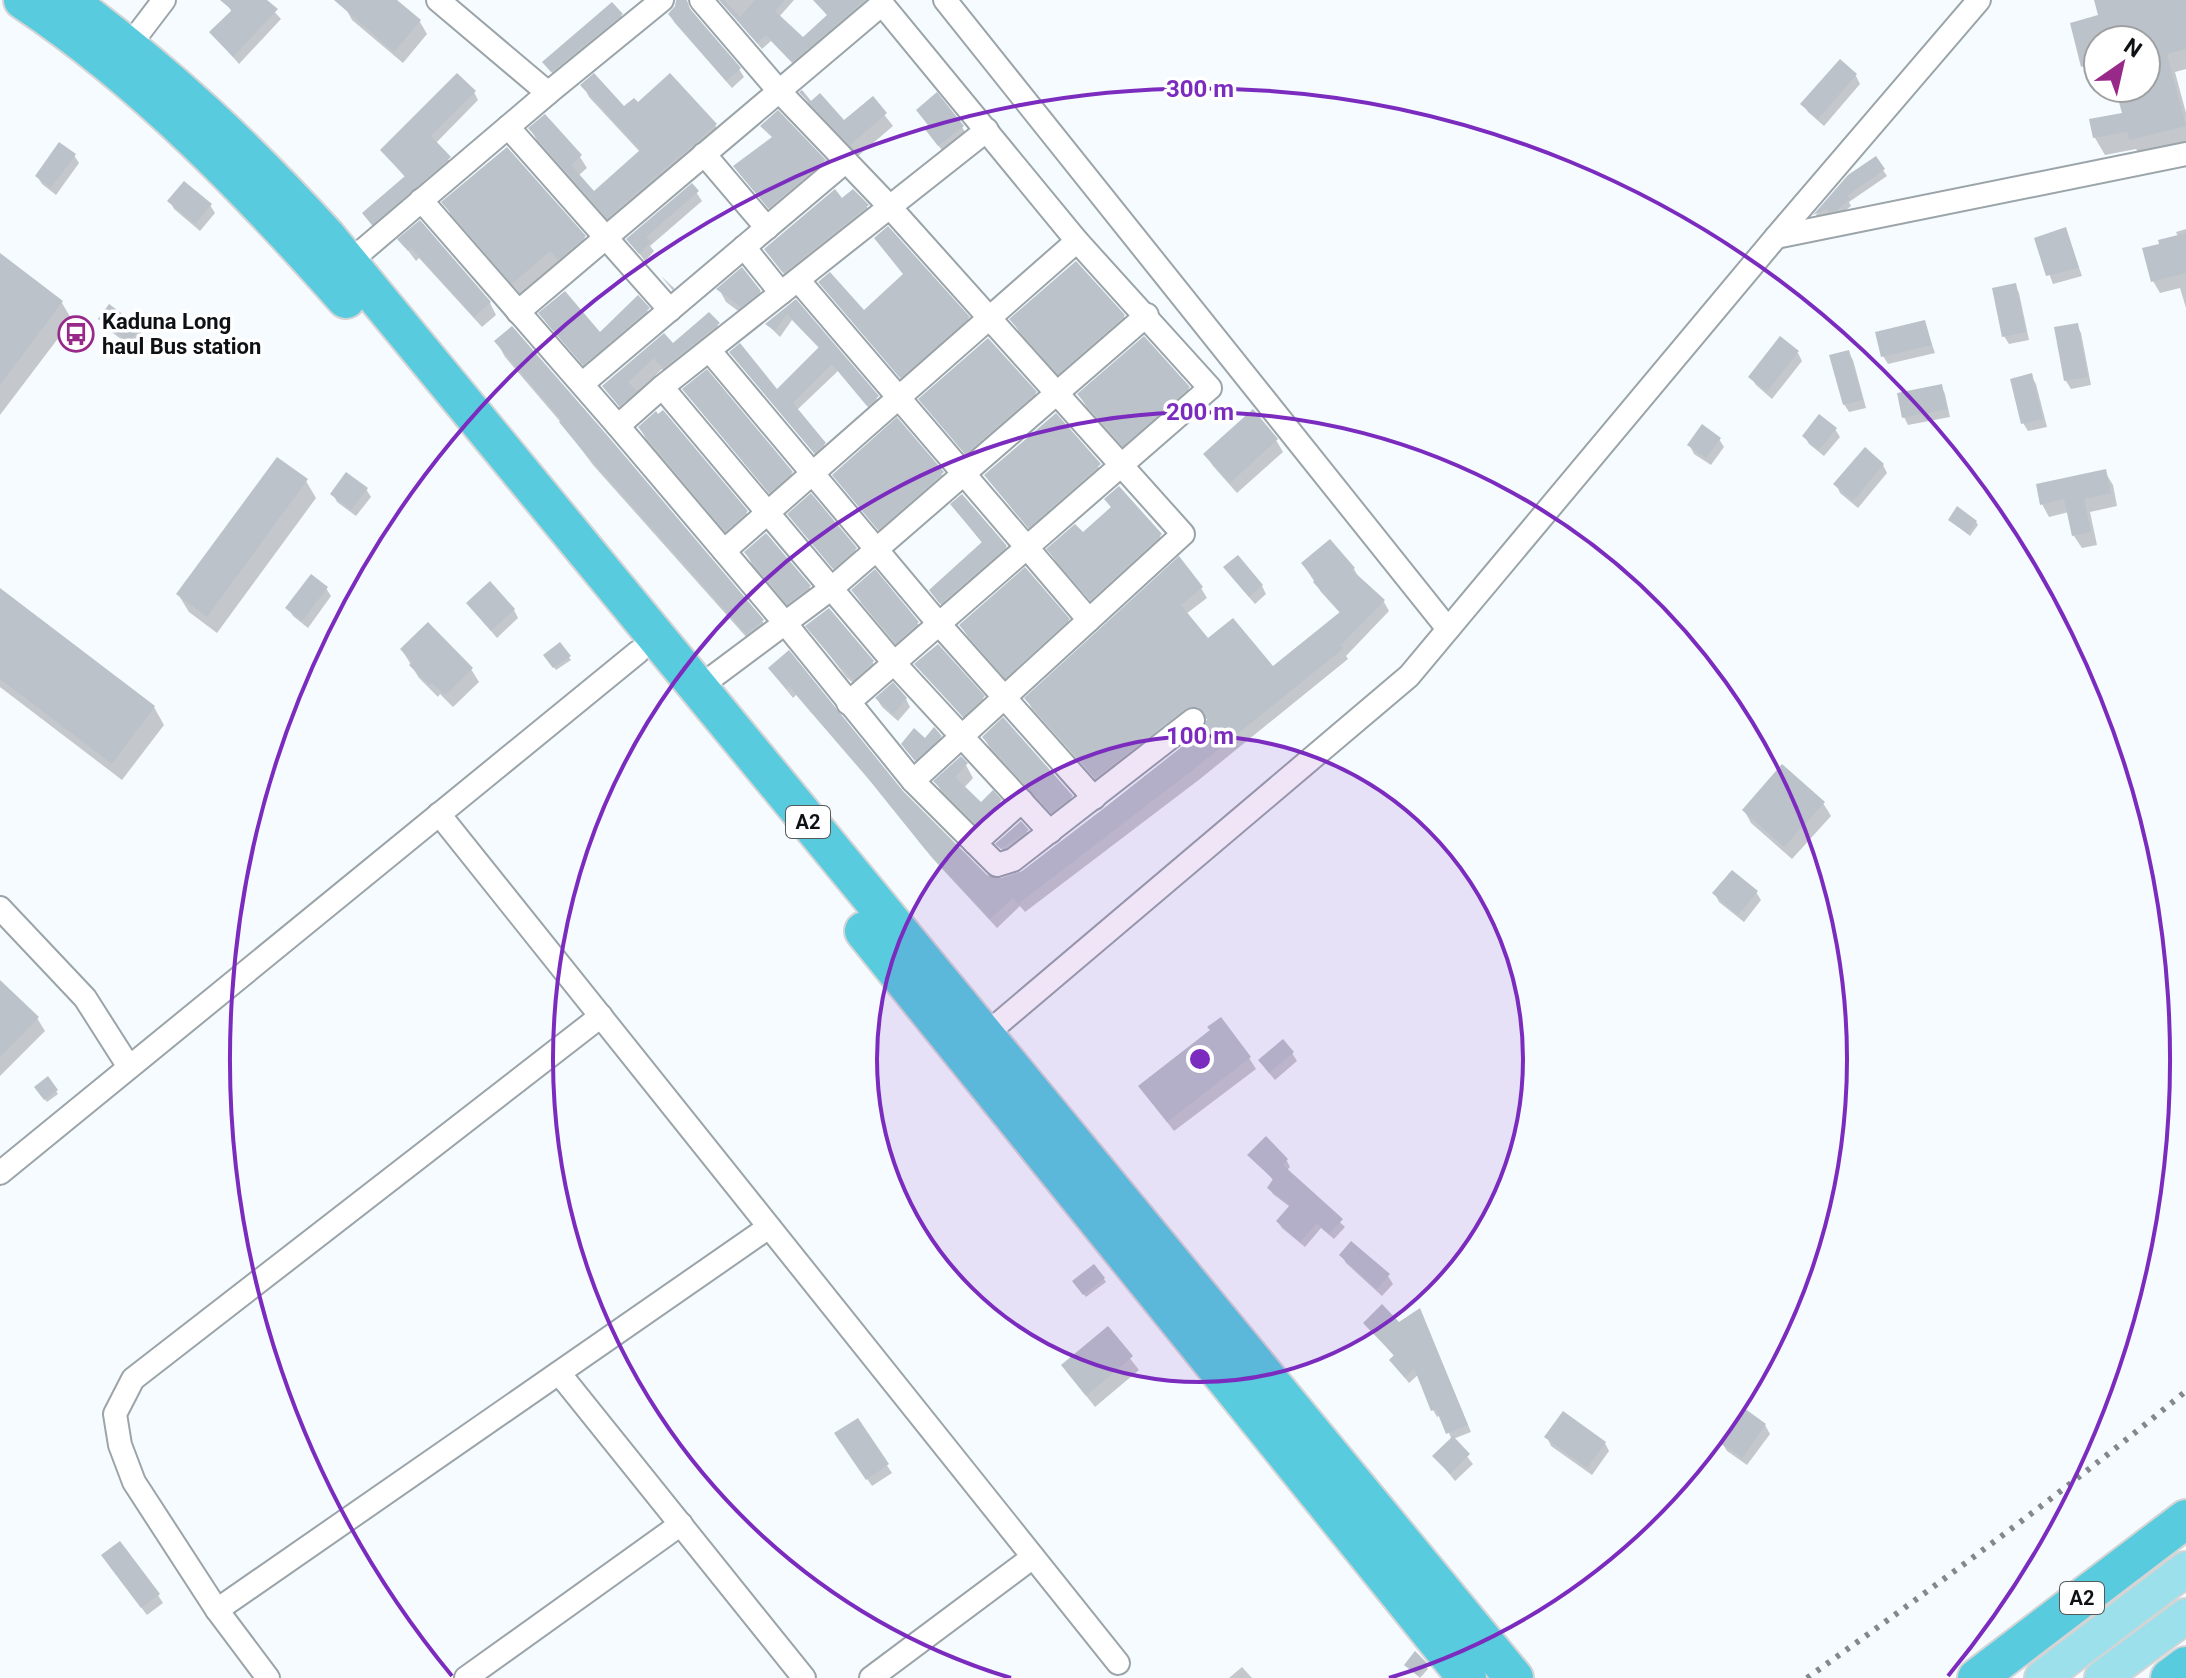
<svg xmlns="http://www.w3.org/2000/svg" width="2186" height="1678" font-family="Roboto,sans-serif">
  <rect width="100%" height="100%" fill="#f5fbff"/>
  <g fill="#0003">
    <polygon points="227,0 264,0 281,19 239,64 211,32 232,12 225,2"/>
    <polygon points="351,0 394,0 420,22 427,34 403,63 352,20 345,7"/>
    <polygon points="677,0 683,0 739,69 744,77 732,88 674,22 670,14 677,6"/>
    <polygon points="720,0 794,0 779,17 803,40 828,16 814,0 866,0 870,6 797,68 771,41 762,49"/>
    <polygon points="2096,0 2186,0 2186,69 2175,72 2186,113 2186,145 2141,157 2136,149 2105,155 2095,138 2092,121 2124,114 2117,88 2146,88 2146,40 2098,40 2098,82 2093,83 2083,66 2100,17"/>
    <polygon points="621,15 625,22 556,78 549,69"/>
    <polygon points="1840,62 1856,76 1860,84 1824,126 1808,112 1803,104"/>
    <polygon points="583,85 624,109 637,105 715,125 722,137 615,229 537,141 531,129 544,117 580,157 587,168 578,176 594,194 640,152 589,97"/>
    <polygon points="474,92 478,100 435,144 454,166 377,231 369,221 406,178 382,151"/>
    <polygon points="804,96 810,103 844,123 872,99 893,126 858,156 809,104"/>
    <polygon points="763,126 824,161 828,168 773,214 739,173 773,138"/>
    <polygon points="962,127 967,135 944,153 926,129"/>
    <polygon points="74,155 79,163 56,195 42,184 37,176"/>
    <polygon points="1875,158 1887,176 1849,202 1851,206 1839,216 1834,217 1831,214 1818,220 1816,215 1849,176"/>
    <polygon points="692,186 702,201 650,246 654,251 645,261 628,239"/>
    <polygon points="853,191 867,207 875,219 792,285 766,249"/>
    <polygon points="170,201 210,205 215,213 200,231 174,209"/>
    <polygon points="444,202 584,237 592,250 566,272 559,263 521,295 451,215"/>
    <polygon points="2186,229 2186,308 2180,288 2160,293 2153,281 2178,237 2176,232"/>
    <polygon points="876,238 968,318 974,328 907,386 820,282 864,313 905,276"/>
    <polygon points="2069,238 2082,276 2053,284 2036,239"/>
    <polygon points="400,240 490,303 496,315 482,327 419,258 416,261"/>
    <polygon points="0,255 62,303 72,320 0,415"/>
    <polygon points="1076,263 1124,316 1131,329 1066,385 1019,332 1012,320"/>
    <polygon points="661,276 674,288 675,291 674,292"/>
    <polygon points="2015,285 2019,293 2029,340 2009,344 2004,336"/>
    <polygon points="719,289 760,292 767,305 749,319 726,302"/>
    <polygon points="638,298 655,321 591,375 548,325 541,314 600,335"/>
    <polygon points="796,302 882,405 873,413 838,371 797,410 829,451 819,459 736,360 776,392 820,349 792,320 780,337 767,324"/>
    <polygon points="709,314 726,336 671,379 662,369 636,394 642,404 627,417 604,386 673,346"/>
    <polygon points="100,319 139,329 143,337 134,349 105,327"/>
    <polygon points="1924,322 1935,353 1888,364 1883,356"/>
    <polygon points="2077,325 2081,333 2091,385 2071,389 2066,381"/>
    <polygon points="512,329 763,622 771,636 756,648 593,465 564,426 505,357 497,342"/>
    <polygon points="1848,352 1853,360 1866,408 1849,412 1844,404"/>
    <polygon points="1798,353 1802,361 1772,399 1756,385 1751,377"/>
    <polygon points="2031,376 2036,384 2047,427 2028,431 2023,423"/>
    <polygon points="1941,386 1945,394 1950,417 1908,425 1904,417"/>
    <polygon points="1188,388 1196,401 1131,457 1087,408 1079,395"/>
    <polygon points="685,389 791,473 798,484 777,503 692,400"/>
    <polygon points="1035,393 1041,403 972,463 921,399"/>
    <polygon points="663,413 746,512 754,525 734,543 647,441 640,428"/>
    <polygon points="1055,416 1105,475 1035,536 986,476"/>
    <polygon points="897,420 947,481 883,536 839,482"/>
    <polygon points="1835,429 1840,437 1824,456 1809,444 1804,436"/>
    <polygon points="1719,439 1724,447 1711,465 1694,454 1690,446"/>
    <polygon points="1276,440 1283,452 1237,493 1213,466 1206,455"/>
    <polygon points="1883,465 1887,473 1858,508 1840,493 1836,484"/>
    <polygon points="2105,472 2113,485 2117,506 2090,512 2097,545 2082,548 2074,536 2069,512 2049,517 2042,504"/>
    <polygon points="306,481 316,498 217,633 189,612 178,594"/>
    <polygon points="366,489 371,497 356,516 337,502 333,494"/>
    <polygon points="1106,499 1160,536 1168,548 1099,611 1056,562 1049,549 1082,535 1112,509"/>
    <polygon points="952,505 1006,547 1010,555 946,611 936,598 983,544"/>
    <polygon points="793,520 855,549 859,555 837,573"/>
    <polygon points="1950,520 1976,522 1978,525 1970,536"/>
    <polygon points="766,536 809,587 817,600 796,616 753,566 746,553"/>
    <polygon points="1303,564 1354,569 1360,580 1384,602 1389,611 1346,656 1348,659 1200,779 1025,912 1020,906 997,928 933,859 871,782 796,695 793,698 770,669 789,653 902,792 986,877 1000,881 1023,873 1207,727 1209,720 1198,715 1102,787 1032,709 1027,699 1201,588 1207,598 1186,614 1208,641 1273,669 1341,614 1321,592"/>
    <polygon points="875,572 918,624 925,636 904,655 861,603 854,591"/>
    <polygon points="1231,576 1262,586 1266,594 1255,604"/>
    <polygon points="326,588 331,596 308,628 293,616 288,608"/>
    <polygon points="0,590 154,707 164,725 122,780 0,687"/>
    <polygon points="468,604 514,610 518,618 497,638"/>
    <polygon points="829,610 873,663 880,675 862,691 846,677 808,626"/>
    <polygon points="1068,620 1075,632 1013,688 968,637 961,626"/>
    <polygon points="560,644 571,660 556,670 545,655"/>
    <polygon points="402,650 471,669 479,682 453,707 440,694 438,697 419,678"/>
    <polygon points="917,664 983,698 988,706 968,723"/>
    <polygon points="877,699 906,699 910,707 898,721 882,707"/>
    <polygon points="940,737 942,740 918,763 905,747"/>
    <polygon points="984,738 1071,797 1079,809 1060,824 991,750"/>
    <polygon points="966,765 973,778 964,788 981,805 1000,802 1007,814 984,835 943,795 936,782"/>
    <polygon points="1823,803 1831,816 1792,859 1751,823 1744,810"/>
    <polygon points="1027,831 1032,839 1007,856 998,844"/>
    <polygon points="1756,892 1761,900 1744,922 1719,902 1715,894"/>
    <polygon points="0,982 37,1018 45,1031 0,1076"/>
    <polygon points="1292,1053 1297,1061 1275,1080 1265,1068"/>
    <polygon points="1249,1058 1256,1069 1174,1131 1140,1087"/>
    <polygon points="48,1079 58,1094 47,1102 36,1088"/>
    <polygon points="1250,1155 1287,1161 1290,1167 1286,1171 1345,1227 1334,1239 1321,1228 1305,1247 1282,1228 1278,1222 1290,1207 1273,1194 1269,1188 1274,1181"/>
    <polygon points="1341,1255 1388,1276 1393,1284 1382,1296 1346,1263"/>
    <polygon points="1104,1279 1106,1282 1086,1297 1074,1281"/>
    <polygon points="1423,1318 1471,1432 1453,1439 1473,1464 1455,1481 1435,1456 1452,1440 1441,1415 1437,1417 1433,1410 1419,1374 1409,1383 1391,1361 1395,1357 1365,1323 1398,1324"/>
    <polygon points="1107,1329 1139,1370 1095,1407 1063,1366"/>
    <polygon points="857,1420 892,1473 872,1486 842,1442"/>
    <polygon points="1765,1425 1770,1434 1747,1465 1727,1451 1722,1443"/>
    <polygon points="1547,1437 1605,1443 1609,1451 1592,1475 1551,1446"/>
    <polygon points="108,1564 158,1595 163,1603 147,1615"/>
    <polygon points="1406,1665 1426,1666 1428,1669 1420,1678"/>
    <polygon points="1242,1667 1252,1678 1229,1678"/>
  </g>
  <g fill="#bbc2ca">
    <polygon points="220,0 267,0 278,9 233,57 209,32 232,10"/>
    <polygon points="334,0 397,0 421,20 394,52"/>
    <polygon points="676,0 687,0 690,9 741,68 726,81 668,14 675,6"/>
    <polygon points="719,0 724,0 740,17 755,0 785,0 775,11 803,37 827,15 813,0 865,0 792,62 766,35 757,43"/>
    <polygon points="2094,0 2186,0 2186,49 2167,54 2186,126 2129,140 2127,132 2093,138 2089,119 2122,113 2115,88 2146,88 2146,40 2098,40 2098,62 2081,67 2070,23 2098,15"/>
    <polygon points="612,2 623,14 551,72 542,62"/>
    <polygon points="1840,59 1857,74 1818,119 1800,104"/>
    <polygon points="457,73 476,91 431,136 451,157 372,225 362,213 405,176 380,150"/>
    <polygon points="594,73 624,106 634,98 638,102 670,73 717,124 607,218 528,128 545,114 582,155 571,165 594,191 640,150 580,85"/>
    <polygon points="802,90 811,101 820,93 844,120 873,96 887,113 850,145 799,92"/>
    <polygon points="937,92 964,126 938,146 924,128 928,125 916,110"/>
    <polygon points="778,110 826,160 768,208 733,166 772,137 760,126"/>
    <polygon points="59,142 76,154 51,188 35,176"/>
    <polygon points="507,147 586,236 558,260 550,251 512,284 441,202"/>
    <polygon points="1876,156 1885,169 1847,196 1850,199 1836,211 1829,212 1827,209 1813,215 1848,175"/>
    <polygon points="184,181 212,204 195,224 167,201"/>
    <polygon points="692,183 699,191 646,237 651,242 639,254 626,239"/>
    <polygon points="835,189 842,198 853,189 869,205 783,273 764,249"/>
    <polygon points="420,220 491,302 474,317 411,248 408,251 397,239"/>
    <polygon points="888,226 970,317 900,378 818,282 830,272 864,310 903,274 874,238"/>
    <polygon points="2066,227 2079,268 2046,276 2034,238"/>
    <polygon points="2186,233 2186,273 2151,282 2142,248 2159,244 2158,240"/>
    <polygon points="0,253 63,301 0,385"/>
    <polygon points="1076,261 1125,315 1058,374 1009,319"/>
    <polygon points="742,267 761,291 741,307 716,289"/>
    <polygon points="2016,283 2026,332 2002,337 1992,288"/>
    <polygon points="565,291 600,332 638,295 650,308 583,365 538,313"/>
    <polygon points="796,299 879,396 867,406 832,364 793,403 826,443 814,453 729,352 740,343 777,389 819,347 787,314 775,331 765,324"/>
    <polygon points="109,304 140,327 129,342 98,319"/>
    <polygon points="709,312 720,323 663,368 654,358 628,382 637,391 619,406 602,386 664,333 673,343"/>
    <polygon points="1925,320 1932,345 1881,357 1875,332"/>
    <polygon points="2078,323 2088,377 2064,381 2054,327"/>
    <polygon points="512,326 607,435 764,620 746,634 582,450 559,422 561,420 494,341"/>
    <polygon points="1144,336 1190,387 1123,446 1077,394"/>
    <polygon points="1780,336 1799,351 1767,392 1748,377"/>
    <polygon points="988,338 1037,392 965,454 918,399"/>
    <polygon points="1849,350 1863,400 1843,405 1829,355"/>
    <polygon points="707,369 793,472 769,493 682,389"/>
    <polygon points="2032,373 2043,419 2021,424 2010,379"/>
    <polygon points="1942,384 1947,409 1902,418 1897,393"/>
    <polygon points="1253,409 1278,439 1230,483 1203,454"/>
    <polygon points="663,410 748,511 725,531 638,427 656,411 658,414"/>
    <polygon points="1056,413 1101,464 1028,528 984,475"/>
    <polygon points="1819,414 1837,428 1819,450 1802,436"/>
    <polygon points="897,417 944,472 878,530 832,475"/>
    <polygon points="1702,424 1721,438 1706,458 1687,445"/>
    <polygon points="1865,447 1884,464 1853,501 1833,484"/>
    <polygon points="277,457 308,479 207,617 176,594"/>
    <polygon points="2106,469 2111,493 2084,499 2091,532 2072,536 2064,499 2040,505 2036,484"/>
    <polygon points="346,472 368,488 351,510 330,494"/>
    <polygon points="1119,486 1162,534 1090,600 1046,549 1075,524 1083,532 1111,507 1104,499"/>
    <polygon points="811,493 857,548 833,569 787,514"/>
    <polygon points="962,494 1007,546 940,604 929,590 982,542 950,504"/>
    <polygon points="1957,506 1977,521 1968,534 1948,520"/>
    <polygon points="766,533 811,586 787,604 744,552"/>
    <polygon points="1330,539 1355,568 1352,570 1385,600 1341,645 1344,648 1194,769 1018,904 1013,898 990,919 925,849 863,772 789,686 786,689 768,668 789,650 903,791 987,875 1001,878 1022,871 1103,809 1202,731 1207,719 1199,707 1185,709 1095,778 1024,698 1179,556 1203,587 1181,605 1208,638 1233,618 1273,666 1340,612 1313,582 1315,580 1301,563"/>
    <polygon points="1238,555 1263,585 1249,597 1223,567"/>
    <polygon points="1025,567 1070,619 1005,678 959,625"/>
    <polygon points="875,569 919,622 896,643 851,590"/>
    <polygon points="311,574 328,587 302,621 285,608"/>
    <polygon points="490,581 515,609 491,631 466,603"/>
    <polygon points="0,588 155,706 112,764 0,679"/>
    <polygon points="829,608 874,661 854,680 837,664 805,626"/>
    <polygon points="428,622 473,668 445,695 432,683 429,685 409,665 412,662 400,649"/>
    <polygon points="560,642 571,656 553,668 543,655"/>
    <polygon points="938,644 985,696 963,717 914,664"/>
    <polygon points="893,682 907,698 893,714 875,698"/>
    <polygon points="1003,717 1073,796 1051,813 982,737"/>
    <polygon points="934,727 942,736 915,761 901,744 914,728 925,738"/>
    <polygon points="961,756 968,763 955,777 981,802 993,790 1002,800 976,824 933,781"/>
    <polygon points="1782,764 1825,802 1784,847 1742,810"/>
    <polygon points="1021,821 1029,830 1001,849 995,844"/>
    <polygon points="1732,870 1758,891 1738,915 1712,893"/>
    <polygon points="0,980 39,1017 0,1057"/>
    <polygon points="1221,1017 1251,1057 1167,1122 1138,1086 1210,1030 1207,1027"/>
    <polygon points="1283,1039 1294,1052 1269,1073 1258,1060"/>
    <polygon points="48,1076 58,1090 44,1100 34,1087"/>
    <polygon points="1266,1136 1288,1159 1283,1165 1343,1219 1329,1234 1317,1223 1300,1242 1276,1221 1290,1205 1267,1188 1273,1179 1247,1155"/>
    <polygon points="1351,1241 1390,1274 1377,1289 1339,1255"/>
    <polygon points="1094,1264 1105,1278 1083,1295 1072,1281"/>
    <polygon points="1382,1304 1399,1322 1420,1308 1468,1425 1446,1434 1436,1409 1431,1411 1414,1368 1405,1378 1389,1360 1394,1355 1363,1323"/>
    <polygon points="1108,1326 1133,1356 1086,1396 1061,1365"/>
    <polygon points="1744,1408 1766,1424 1742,1458 1720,1443"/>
    <polygon points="1563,1411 1606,1442 1587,1468 1544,1437"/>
    <polygon points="858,1418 889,1464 866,1480 834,1433"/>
    <polygon points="1453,1436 1470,1454 1450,1474 1432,1456"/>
    <polygon points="120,1541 160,1594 141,1608 101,1555"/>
    <polygon points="1415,1651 1428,1664 1418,1676 1404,1665"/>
  </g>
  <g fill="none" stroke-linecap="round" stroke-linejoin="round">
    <defs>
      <g id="street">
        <polyline points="701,0 779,91 889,206 1183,534 913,781"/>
        <polyline points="945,0 1448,629"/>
        <polyline points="129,46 164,0"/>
        <polyline points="548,93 662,0"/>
        <polyline points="508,127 670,310"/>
        <polyline points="704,154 767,228"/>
        <polyline points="421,200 618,426 785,623 913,781 997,865 1013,860 1193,720"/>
        <polyline points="1776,237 2186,154"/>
        <polyline points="744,247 781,293"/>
        <polyline points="348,263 548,93 438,0"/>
        <polyline points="798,280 1089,620"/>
        <polyline points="518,312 882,4 1077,241 1210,388 848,703"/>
        <polyline points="709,350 939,624 1094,798"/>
        <polyline points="582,384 846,161"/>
        <polyline points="662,387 987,130"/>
        <polyline points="618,426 662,387 894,663 1050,832"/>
        <polyline points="724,551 1077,241"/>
        <polyline points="698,688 832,588 1147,315"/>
        <polyline points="439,814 1118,1663"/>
        <polyline points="975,843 1022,801"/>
        <polyline points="0,908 85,998 129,1067"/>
        <polyline points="984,1036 1409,676 1776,237 1979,0"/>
        <polyline points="0,1173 638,652"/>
        <polyline points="559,1373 804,1678"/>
        <polyline points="217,1610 769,1227"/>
        <polyline points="268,1678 217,1610 134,1482 120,1445 115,1414 133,1379 601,1016"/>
        <polyline points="466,1678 681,1524"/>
        <polyline points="871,1678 1033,1557"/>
      </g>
      <g id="primary">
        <polyline points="2042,1678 2186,1569"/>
        <polyline points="2102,1678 2186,1616"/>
      </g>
      <g id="highway">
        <path d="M23 0C145 81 249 190 346 299"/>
        <path d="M67 0C165 72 245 147 327 237L1514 1678"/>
        <polyline points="864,931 1467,1678"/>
        <polyline points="1977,1678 2186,1519"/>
        <polyline points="2170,1678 2186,1666"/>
      </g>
    </defs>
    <use href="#street" stroke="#9aa4a9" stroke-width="26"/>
    <use href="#primary" stroke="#d4d4d5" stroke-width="38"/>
    <use href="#highway" stroke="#d4d4d5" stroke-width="42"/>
    <use href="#street" stroke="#fff" stroke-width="22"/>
    <use href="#primary" stroke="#9be0eb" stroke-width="34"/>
    <use href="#highway" stroke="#58ccde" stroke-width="38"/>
    <path stroke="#83888b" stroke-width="6" stroke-dasharray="4 8" stroke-linecap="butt" d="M1807 1678C1936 1586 2064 1492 2186 1391"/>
  </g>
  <circle cx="1200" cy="1059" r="323" fill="#7b2cbf" fill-opacity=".12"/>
  <g fill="none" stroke="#7b2cbf" stroke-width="4">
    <circle cx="1200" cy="1059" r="323"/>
    <path d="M1011 1678A647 647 0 1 1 1389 1678"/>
    <path d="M452 1676A970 970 0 1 1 1948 1676"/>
  </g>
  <defs>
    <symbol id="bus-ring" viewBox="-11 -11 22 22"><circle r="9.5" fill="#fff" stroke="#982989" stroke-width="1.5"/><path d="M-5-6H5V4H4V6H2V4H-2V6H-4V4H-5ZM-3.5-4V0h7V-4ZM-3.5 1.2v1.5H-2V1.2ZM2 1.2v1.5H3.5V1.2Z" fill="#982989"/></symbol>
  </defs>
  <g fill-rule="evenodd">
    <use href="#bus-ring" x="56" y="314" width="40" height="40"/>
  </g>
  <g text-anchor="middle" stroke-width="7" stroke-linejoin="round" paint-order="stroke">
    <g fill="#fff" stroke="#56595a" stroke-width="2">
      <rect x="786" y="806" width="44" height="32" rx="6"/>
      <rect x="2060" y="1582" width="44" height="32" rx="6"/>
    </g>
    <g font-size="20" font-weight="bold" fill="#0e1214">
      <text x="808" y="829">A2</text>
      <text x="2082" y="1605">A2</text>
    </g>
    <g font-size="22" font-weight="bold" fill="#0e1214" stroke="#fff" text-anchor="start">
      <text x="102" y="329">Kaduna Long<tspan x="102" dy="25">haul Bus station</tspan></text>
    </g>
  </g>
  <circle cx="1200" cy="1059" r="12" fill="#7b2cbf" stroke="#fff" stroke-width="4"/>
  <g font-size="24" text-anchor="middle" font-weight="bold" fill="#7b2cbf" stroke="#fff" stroke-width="7" stroke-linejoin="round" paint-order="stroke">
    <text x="1200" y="97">300 m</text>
    <text x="1200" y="420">200 m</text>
    <text x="1200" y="744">100 m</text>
  </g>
  <g transform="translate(2122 64) rotate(34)"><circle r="38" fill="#ffffff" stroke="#9fa0a1" stroke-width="2"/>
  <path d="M0-6L14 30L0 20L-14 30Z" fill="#982989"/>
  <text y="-12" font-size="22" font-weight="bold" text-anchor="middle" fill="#0e1214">N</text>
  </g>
</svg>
